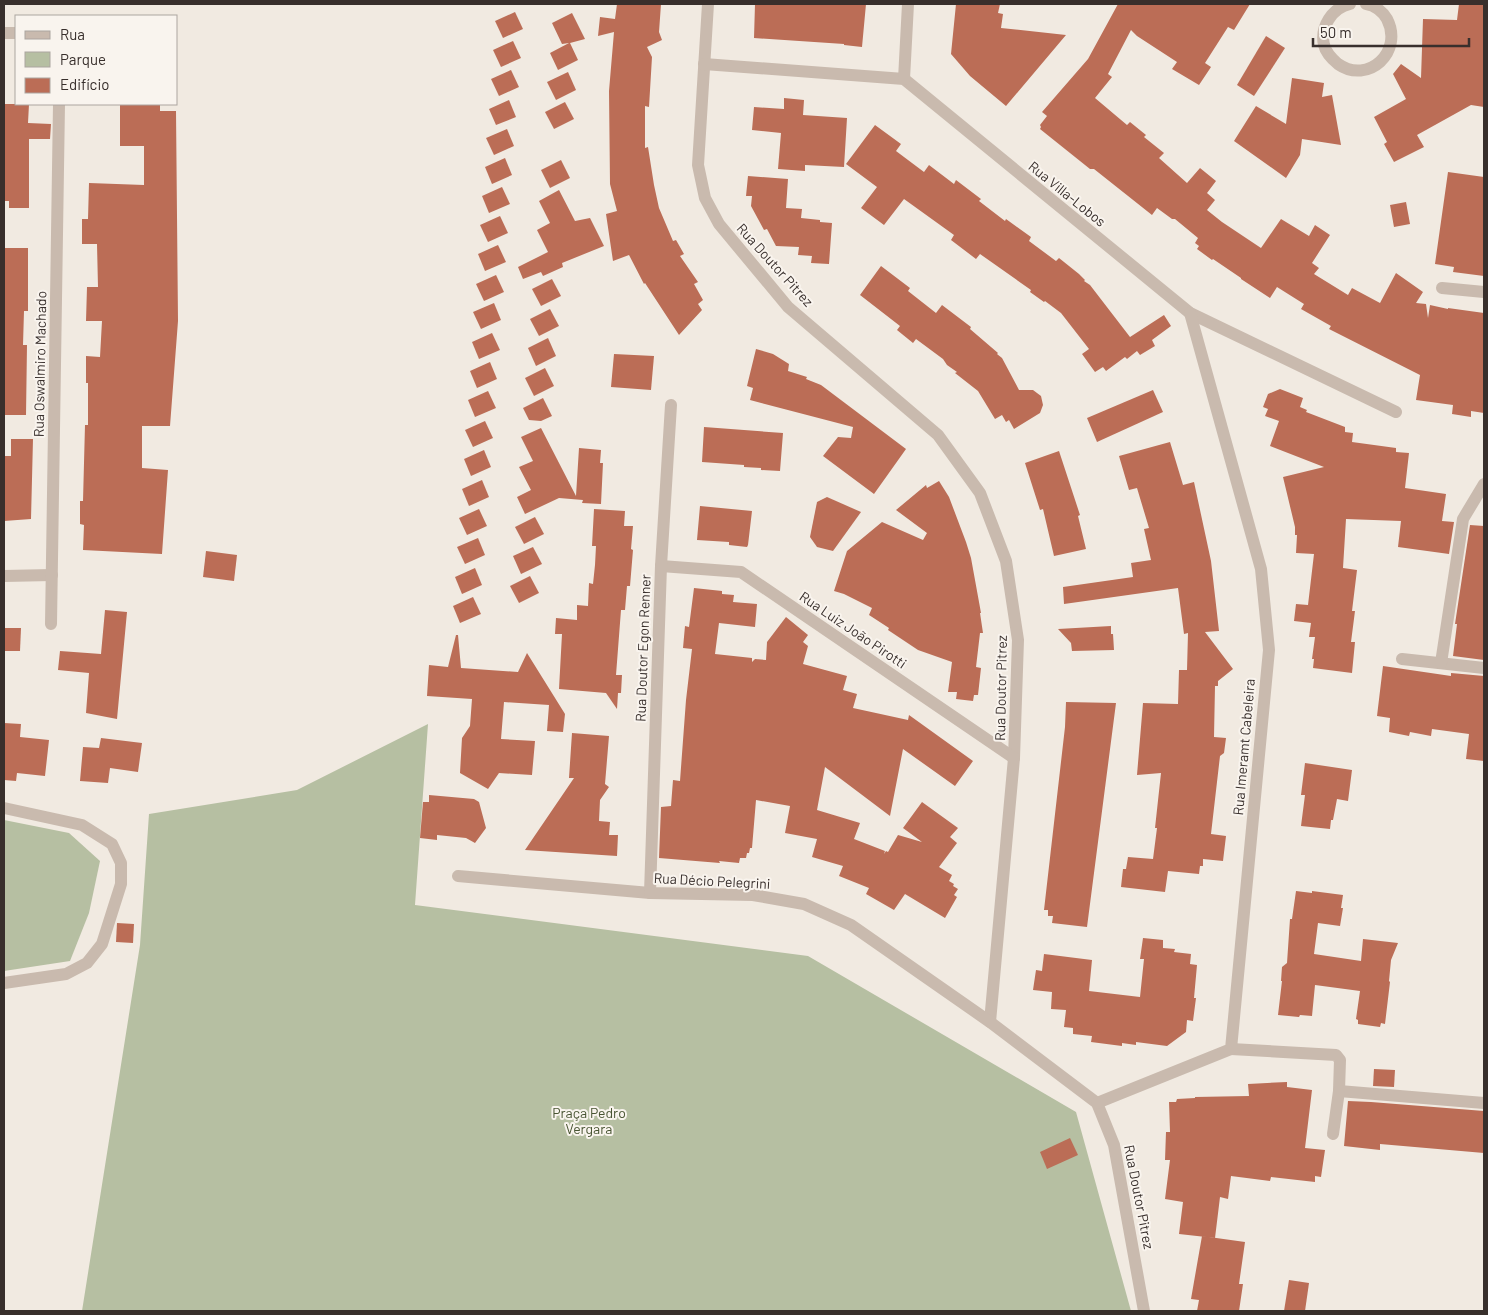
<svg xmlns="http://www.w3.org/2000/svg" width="1488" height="1315" font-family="Barlow,sans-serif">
  <rect width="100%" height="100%" fill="#f1eae1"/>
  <g fill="#b6bfa2">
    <polygon points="428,724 415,905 808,956 1076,1112 1131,1311 82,1311 140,945 149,814 297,790"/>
    <polygon points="4,820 69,833 100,861 89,913 70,961 4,971"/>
  </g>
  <g fill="#bb6d56">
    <polygon points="617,4 661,4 659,32 662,40 647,47 652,57 649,107 645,106 645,148 648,147 654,185 659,208 673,241 676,240 684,254 680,256 698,282 694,284 703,300 698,304 702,310 679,335 645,283 644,284 629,255 613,261 606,214 617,211 610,184 609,91 614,32 598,36 600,17 615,19"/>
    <polygon points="755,4 866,4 862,47 844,45 844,44 754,38"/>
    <polygon points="956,4 1000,4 998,13 1003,14 1001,28 1066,35 1006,106 970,76 951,54"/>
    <polygon points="1118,4 1250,4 1234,30 1228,27 1205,63 1211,67 1199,85 1172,69 1177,62 1137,36 1131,30 1108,74 1112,77 1095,98 1127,125 1130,122 1146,135 1144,137 1164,153 1159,158 1187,183 1200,168 1216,181 1207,193 1215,200 1207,210 1222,222 1261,248 1281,219 1309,236 1315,225 1330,235 1312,263 1319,268 1314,274 1348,295 1352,288 1380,303 1396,273 1423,292 1416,303 1426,304 1428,318 1430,305 1448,309 1448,308 1484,313 1484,413 1471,411 1471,417 1452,414 1453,405 1416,400 1420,375 1329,329 1331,326 1301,309 1304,304 1277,287 1270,298 1241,279 1241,278 1213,259 1212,260 1197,249 1199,246 1195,243 1198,238 1175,219 1172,219 1157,208 1152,215 1094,169 1090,169 1040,129 1041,127 1040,125 1047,116 1042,112 1088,59"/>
    <polygon points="1459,4 1484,4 1484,107 1471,105 1417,135 1424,147 1394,162 1384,144 1387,142 1374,117 1406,99 1393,74 1401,64 1421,78 1423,19 1457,20"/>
    <polygon points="515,12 523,29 503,38 495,21"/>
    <polygon points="572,13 585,39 570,43 578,60 558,70 550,53 569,43 562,44 552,23"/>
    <polygon points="1266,36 1285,48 1254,96 1237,85"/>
    <polygon points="513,41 521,58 501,67 493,50"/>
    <polygon points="511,70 519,87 499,96 491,79"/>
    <polygon points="568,72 576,90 556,100 547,82"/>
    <polygon points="1292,78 1324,83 1322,97 1332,95 1341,145 1302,139 1300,155 1286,178 1234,141 1256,106 1286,124"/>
    <polygon points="784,98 804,100 803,115 847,118 844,167 805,165 805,171 778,169 781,133 752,130 754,107 784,109"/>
    <polygon points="509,100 516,117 496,125 489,109"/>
    <polygon points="565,102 574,119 554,129 545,112"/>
    <polygon points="4,104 29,104 28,123 51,124 50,139 29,139 29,208 9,208 9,201 4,201"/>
    <polygon points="120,104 160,104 160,111 176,111 178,321 170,426 142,426 142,468 168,470 162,554 83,550 84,525 80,524 80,501 83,501 85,425 88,425 88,383 86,383 86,356 100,357 102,321 86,321 87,287 98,287 97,244 82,244 82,219 88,219 89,183 144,185 144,146 120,146"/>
    <polygon points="875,125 901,144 896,151 924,172 929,165 954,184 956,180 981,199 979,201 1005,221 1006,219 1031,237 1029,241 1056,261 1059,258 1079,274 1085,280 1084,281 1090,285 1130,337 1164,315 1171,326 1152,340 1155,346 1140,355 1137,351 1127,359 1125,357 1106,371 1103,367 1095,372 1082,354 1089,349 1061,313 1045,301 1044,302 1030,292 1031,290 980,254 976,259 951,240 954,235 904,199 884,225 861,208 877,187 846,164"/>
    <polygon points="507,129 514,146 494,155 486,138"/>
    <polygon points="505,158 512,175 492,184 485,167"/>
    <polygon points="561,160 570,178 550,188 541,170"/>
    <polygon points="1448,172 1484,177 1484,276 1453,272 1454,267 1435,264"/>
    <polygon points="748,176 788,179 786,208 802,209 801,218 820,220 820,222 832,223 829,264 811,263 812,256 798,255 799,247 776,246 767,229 764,230 751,206 752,196 746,196"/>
    <polygon points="502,187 510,204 489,213 482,196"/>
    <polygon points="559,190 575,221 590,218 604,246 562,263 563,267 543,276 541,272 523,279 518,267 548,252 537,230 550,223 539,201"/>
    <polygon points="1406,202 1410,224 1394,227 1390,205"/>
    <polygon points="500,216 508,233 488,242 480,225"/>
    <polygon points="498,245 506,262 485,271 478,254"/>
    <polygon points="4,248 28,248 28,311 24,311 23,345 27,345 26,415 4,415"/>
    <polygon points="881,266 910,288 908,291 936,313 942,305 971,327 970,329 998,353 997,354 1002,358 1019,390 1033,390 1041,396 1043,405 1040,413 1014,429 1009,420 1006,422 1002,415 995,419 978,391 955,373 957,372 947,365 943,359 916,339 913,343 897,330 900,326 860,295"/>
    <polygon points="496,275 504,292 484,301 476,284"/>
    <polygon points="552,279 561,296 541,306 532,289"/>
    <polygon points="494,303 501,320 481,329 473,312"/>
    <polygon points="550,309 559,326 539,336 530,319"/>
    <polygon points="492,333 500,350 479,359 472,342"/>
    <polygon points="548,338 556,356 536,366 528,348"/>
    <polygon points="756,349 773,354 789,364 788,371 807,377 806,379 821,385 906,449 874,494 823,456 838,437 851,438 853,427 750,400 753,388 747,386"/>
    <polygon points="614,354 654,356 651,390 611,387"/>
    <polygon points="490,362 497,379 477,388 470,371"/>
    <polygon points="545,368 554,386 534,396 525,378"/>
    <polygon points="1280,389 1303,398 1300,407 1307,410 1306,412 1345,427 1345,432 1353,433 1352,442 1396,448 1396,452 1409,453 1405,488 1446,494 1442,521 1454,522 1449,554 1398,547 1401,521 1346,519 1343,568 1357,570 1352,611 1355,611 1351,642 1355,642 1352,673 1313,668 1314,659 1312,659 1315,637 1309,637 1311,623 1294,621 1296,604 1308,605 1314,554 1296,553 1297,535 1295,535 1295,527 1283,477 1324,467 1270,446 1279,421 1265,416 1268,409 1263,407 1268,394"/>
    <polygon points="1153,390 1163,412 1097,442 1087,418"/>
    <polygon points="488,391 496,408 475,417 468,400"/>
    <polygon points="543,398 552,416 541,421 529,420 523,408"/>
    <polygon points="485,421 493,438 473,447 465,430"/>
    <polygon points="704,427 783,433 780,471 761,470 761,468 744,467 744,465 702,462"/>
    <polygon points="541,428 576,496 579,448 601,450 600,463 603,463 601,504 582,503 583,500 559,498 525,514 517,497 531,490 519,467 533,461 521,437"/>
    <polygon points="11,439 33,439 31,519 4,521 4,456 11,456"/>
    <polygon points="1170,442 1183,485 1194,482 1211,561 1219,631 1205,632 1233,669 1218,681 1218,686 1215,686 1214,737 1226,738 1224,753 1220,756 1211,834 1226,836 1223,861 1203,859 1203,866 1200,866 1199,874 1168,871 1165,892 1121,887 1123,869 1126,869 1128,857 1153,859 1157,828 1155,828 1161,773 1137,775 1143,703 1178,704 1179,670 1187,670 1188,633 1184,634 1178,588 1064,604 1063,587 1133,577 1131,563 1151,560 1144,529 1149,528 1137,488 1129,490 1119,456"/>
    <polygon points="484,450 491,467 471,476 464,459"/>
    <polygon points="1059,451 1080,515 1078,516 1086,549 1054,556 1043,509 1040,510 1025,463"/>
    <polygon points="482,480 489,497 469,506 462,489"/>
    <polygon points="939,481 949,497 966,542 971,558 981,613 980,613 983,633 980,633 976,667 981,668 978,695 974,695 973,701 956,699 957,692 948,692 952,662 918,650 888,630 889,628 869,615 872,608 844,594 834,591 847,551 882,522 923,540 927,533 896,510 926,485 927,488"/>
    <polygon points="827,497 861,512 833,551 817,547 810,537 817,502"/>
    <polygon points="700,506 752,511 748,545 747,547 729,545 729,542 697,540"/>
    <polygon points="479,509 487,526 467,535 459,518"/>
    <polygon points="594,509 625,511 624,526 633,526 631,549 633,550 630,586 627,586 625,610 621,610 616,675 622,675 621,693 618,693 617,709 606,693 559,689 562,634 555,634 556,618 577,620 577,605 588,606 589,583 593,584 595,565 596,546 592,546"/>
    <polygon points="535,517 544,534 524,544 515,527"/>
    <polygon points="1470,525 1484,526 1484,660 1453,656 1457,624 1455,624"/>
    <polygon points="478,538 485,555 465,564 457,547"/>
    <polygon points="533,547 542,564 521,574 513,556"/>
    <polygon points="206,551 237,555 234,581 203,577"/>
    <polygon points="475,568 482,585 462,594 455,577"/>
    <polygon points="530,576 539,593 519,603 510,586"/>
    <polygon points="694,588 722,591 722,594 734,595 733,602 757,604 755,627 719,623 715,654 752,658 752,662 755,659 766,660 767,642 786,617 808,635 803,642 808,646 803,664 847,676 843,690 857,694 853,708 908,720 909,715 973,761 955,786 903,749 890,816 825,767 817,810 860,823 854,839 885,851 884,854 886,851 888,852 898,835 922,842 903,828 922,802 958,828 950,837 957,843 939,867 952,875 949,881 954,884 953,886 958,889 954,895 957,897 945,918 905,894 894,910 866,894 869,888 839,876 843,866 812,857 817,839 785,833 790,806 756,800 752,848 750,848 749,853 747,853 746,858 740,858 739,863 719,861 720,863 659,858 661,807 671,806 673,780 680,781 686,700 692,649 683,648 685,626 689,627"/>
    <polygon points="473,597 481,614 460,623 453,606"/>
    <polygon points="105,610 127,612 117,719 86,713 89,673 58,670 60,651 101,654"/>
    <polygon points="1111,626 1111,634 1113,634 1114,650 1072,651 1071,643 1058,629"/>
    <polygon points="4,628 21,628 20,651 4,651"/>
    <polygon points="456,635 458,635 461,668 518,672 527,653 565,714 563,732 547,731 549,705 504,702 501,739 535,741 532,775 499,773 488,789 460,773 462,738 470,726 472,699 427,696 429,665 448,667"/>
    <polygon points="1383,666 1451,676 1451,673 1484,676 1484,761 1466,759 1469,734 1432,729 1431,736 1410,732 1409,736 1389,732 1390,718 1377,716"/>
    <polygon points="1066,702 1116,703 1087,927 1052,923 1053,916 1048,916 1048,910 1044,910 1065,727"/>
    <polygon points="4,723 21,724 20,737 49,740 45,776 17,773 16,781 4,780"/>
    <polygon points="572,733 609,736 605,784 609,787 600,800 599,821 610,822 609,835 618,835 617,856 525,850 574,778 569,778"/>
    <polygon points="101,738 142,743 138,772 110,768 108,783 80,781 83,747 99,748"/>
    <polygon points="1305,763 1352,770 1348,801 1337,799 1333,820 1331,820 1330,829 1301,826 1305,795 1301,795"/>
    <polygon points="429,795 474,799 479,802 486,828 475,843 466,838 437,835 437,840 420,838 423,802 429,802"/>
    <polygon points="1296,891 1312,893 1312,891 1343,895 1341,908 1343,908 1340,926 1318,923 1314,954 1361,961 1363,939 1398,943 1391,960 1389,981 1390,982 1385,1024 1381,1023 1380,1027 1358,1024 1358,1020 1356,1019 1360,991 1315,985 1312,1016 1300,1015 1299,1017 1278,1015 1282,981 1281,981 1282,967 1287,963 1290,919 1292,919"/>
    <polygon points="117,923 134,924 133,943 116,942"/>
    <polygon points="1143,938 1163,940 1163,948 1175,949 1174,952 1191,954 1190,964 1197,965 1194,998 1196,998 1193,1021 1187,1020 1186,1032 1167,1046 1136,1042 1136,1045 1122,1043 1122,1046 1091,1042 1092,1036 1073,1034 1073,1028 1064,1027 1066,1010 1051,1009 1052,992 1033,990 1036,970 1042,971 1044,954 1092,960 1089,991 1140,997 1144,959 1140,959"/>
    <polygon points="1374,1069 1395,1070 1394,1087 1373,1086"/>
    <polygon points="1287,1082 1287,1087 1312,1090 1305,1148 1325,1150 1321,1177 1315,1176 1315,1182 1271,1177 1270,1181 1231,1176 1228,1199 1220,1197 1215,1238 1179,1234 1183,1202 1165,1199 1170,1160 1165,1160 1166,1132 1170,1132 1169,1102 1176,1102 1177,1099 1195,1098 1195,1097 1249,1096 1248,1084"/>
    <polygon points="1348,1101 1371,1102 1484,1111 1484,1153 1380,1144 1380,1150 1344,1146"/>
    <polygon points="1070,1138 1078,1155 1047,1169 1040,1152"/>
    <polygon points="1202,1236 1245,1242 1239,1284 1243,1284 1239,1311 1197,1311 1199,1300 1191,1299"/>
    <polygon points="1289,1280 1309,1283 1305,1311 1284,1311"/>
  </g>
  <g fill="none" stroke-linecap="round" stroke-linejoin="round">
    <g stroke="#c9baae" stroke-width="12">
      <polyline points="708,4 698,165 705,198 719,224 788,307 938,435 980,493 1006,561 1018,640 1014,758 990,1022"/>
      <path d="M1350 4C1332 8 1320 27 1324 45 1326 53 1332 59 1338 64 1368 85 1404 52 1387 19 1383 12 1375 5 1366 4"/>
      <polyline points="4,33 16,33"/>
      <polyline points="704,64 904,79 1190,313 1396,412"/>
      <polyline points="904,79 908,4"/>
      <polyline points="1442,288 1484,292"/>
      <polyline points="661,566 741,572 1014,758"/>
      <polyline points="4,576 52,575"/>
      <polyline points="51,624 59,104"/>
      <polyline points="1402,659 1484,668"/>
      <polyline points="1441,663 1463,519 1484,484"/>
      <polyline points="4,808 82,825 112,844 121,863 121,884 102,944 87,963 66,974 4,983"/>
      <polyline points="458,876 650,893 753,895 804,904 851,925 990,1022 1097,1103 1114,1145 1144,1311"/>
      <polyline points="650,893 661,566 671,405"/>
      <polyline points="1231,1049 1336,1055 1340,1060 1339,1091 1484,1103"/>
      <polyline points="1097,1103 1231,1049 1269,650 1261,569 1190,313"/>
      <polyline points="1333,1134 1339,1091"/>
    </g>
  </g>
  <g text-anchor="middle" stroke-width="4" stroke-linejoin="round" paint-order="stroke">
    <g font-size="14" fill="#382f2c" stroke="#f9f4ee">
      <text transform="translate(1067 194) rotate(39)" y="5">Rua Villa-Lobos</text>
      <text transform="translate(775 265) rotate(48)" y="5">Rua Doutor Pitrez</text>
      <text transform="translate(40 364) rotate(-89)" y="5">Rua Oswalmiro Machado</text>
      <text transform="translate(853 630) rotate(34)" y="5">Rua Luiz João Pirotti</text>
      <text transform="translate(643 648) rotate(-88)" y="5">Rua Doutor Egon Renner</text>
      <text transform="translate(1001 688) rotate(-89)" y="5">Rua Doutor Pitrez</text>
      <text transform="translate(1244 747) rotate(-85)" y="5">Rua Imeramt Cabeleira</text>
      <text transform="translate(712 881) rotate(3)" y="5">Rua Décio Pelegrini</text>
      <text transform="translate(1139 1197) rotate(79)" y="5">Rua Doutor Pitrez</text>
    </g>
    <g font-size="14" fill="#485432" stroke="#f9f4ee">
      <text x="589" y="1118">Praça Pedro<tspan x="589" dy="16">Vergara</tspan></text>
    </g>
  </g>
  <rect width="1488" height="1315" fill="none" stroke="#382f2c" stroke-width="10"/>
  <rect x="15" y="15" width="162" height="90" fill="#f9f4ee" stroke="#aca5a0"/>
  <rect x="25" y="31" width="25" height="8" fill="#c9baae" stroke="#aca5a0"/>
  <text x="60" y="40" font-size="15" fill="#382f2c">Rua</text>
  <rect x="25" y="52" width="25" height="15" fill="#b6bfa2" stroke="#aca5a0"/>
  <text x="60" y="65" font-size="15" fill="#382f2c">Parque</text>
  <rect x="25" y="78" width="25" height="15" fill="#bb6d56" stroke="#aca5a0"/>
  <text x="60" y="90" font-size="15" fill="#382f2c">Edifício</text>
  <path d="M1313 38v8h156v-8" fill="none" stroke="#382f2c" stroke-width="2.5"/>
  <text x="1320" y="38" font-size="15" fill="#382f2c" stroke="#f9f4ee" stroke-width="4" paint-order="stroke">50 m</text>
</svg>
